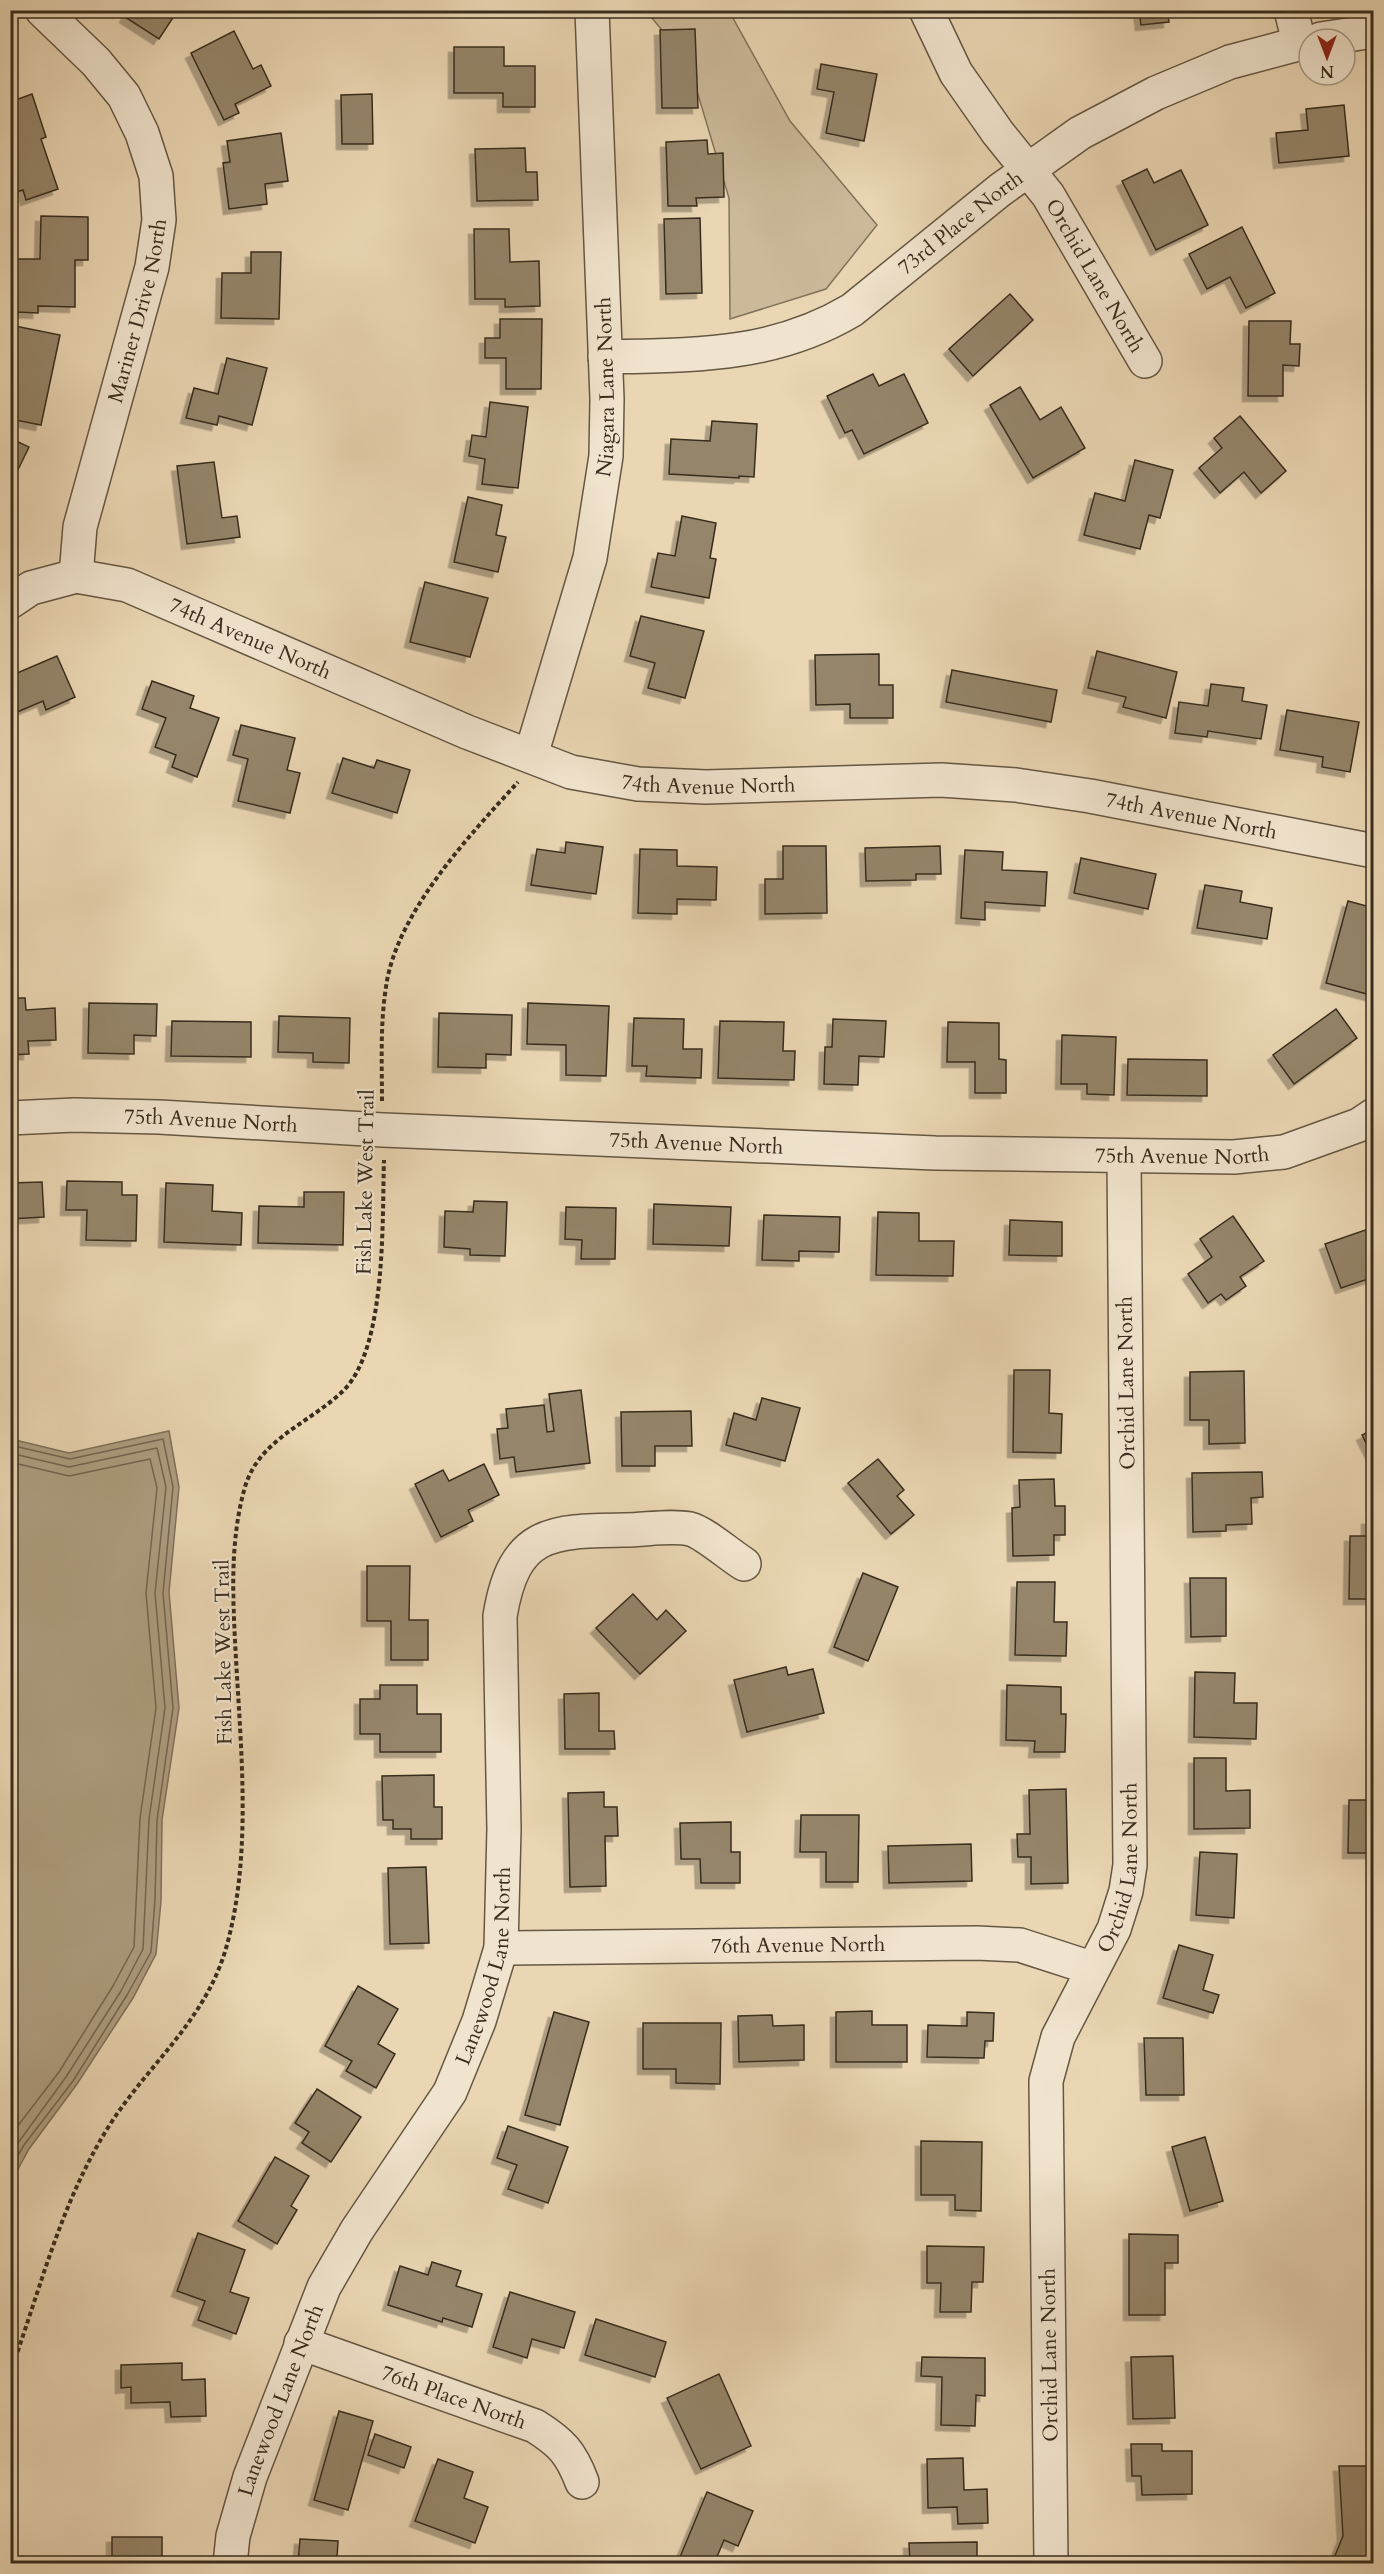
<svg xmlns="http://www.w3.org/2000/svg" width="1384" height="2574" font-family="Cardo,serif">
  <defs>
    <filter id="shadow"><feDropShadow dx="-5.5" dy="5.5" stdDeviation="0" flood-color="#0004"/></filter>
  </defs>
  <rect width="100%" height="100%" fill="#ead6b3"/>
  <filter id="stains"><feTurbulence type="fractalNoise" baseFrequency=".00333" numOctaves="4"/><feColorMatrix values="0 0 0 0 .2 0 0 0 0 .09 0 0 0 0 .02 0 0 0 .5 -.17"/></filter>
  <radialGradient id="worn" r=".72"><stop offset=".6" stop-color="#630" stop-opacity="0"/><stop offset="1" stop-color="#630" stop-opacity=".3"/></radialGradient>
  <polygon fill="#ccb99a" stroke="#82735c" stroke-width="1.5" points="646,11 729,11 790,121 877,225 826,289 730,319 729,198 688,61"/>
  <polygon fill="#ae9d80" stroke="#7f7059" stroke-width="1.5" points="169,1431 179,1487 169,1592 179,1708 162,1820 161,1901 156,1954 133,1998 77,2084 29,2149 11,2182 11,1439 69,1453"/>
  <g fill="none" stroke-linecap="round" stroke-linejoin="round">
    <g stroke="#74654f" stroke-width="1.5">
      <polyline points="10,1445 70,1459 163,1439 173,1487 163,1593 173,1708 157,1820 155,1900 151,1952 127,1995 73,2081 24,2145 10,2169"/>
      <polyline points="10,1453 69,1467 157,1448 166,1487 155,1593 165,1708 149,1819 143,1949 121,1991 66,2077 10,2154"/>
      <polyline points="10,1462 69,1476 150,1459 157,1488 146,1593 156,1708 140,1818 134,1947 113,1986 59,2072 10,2136"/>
    </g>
  </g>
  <g fill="#95856b" stroke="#392d1e" stroke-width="1.5" filter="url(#shadow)">
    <polygon points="130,10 178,10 159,39 125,17"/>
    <polygon points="1139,10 1167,10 1169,22 1141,25"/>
    <polygon points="695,29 698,108 662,108 660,30"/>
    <polygon points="234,31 253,69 261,65 271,86 235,104 239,113 224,120 191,53"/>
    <polygon points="454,47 504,47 504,66 535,66 535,107 503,107 503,93 454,93"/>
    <polygon points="821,64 877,74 864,141 826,133 834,92 817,89"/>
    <polygon points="32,94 46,137 41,139 58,189 26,200 23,190 10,194 10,102"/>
    <polygon points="372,94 373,144 342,144 341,95"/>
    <polygon points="1344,105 1349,156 1279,163 1276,133 1308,130 1306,109"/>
    <polygon points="281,133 288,181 265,184 267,204 229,209 223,163 230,162 227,141"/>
    <polygon points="707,140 708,154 723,153 724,197 696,198 697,206 668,206 666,142"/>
    <polygon points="525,148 526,172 537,172 538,200 477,201 475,149"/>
    <polygon points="1147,169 1154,183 1181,170 1208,225 1156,250 1122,181"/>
    <polygon points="41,216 88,217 88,260 75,260 75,307 38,306 38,313 17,312 17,259 40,259"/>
    <polygon points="700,218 702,293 666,294 664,219"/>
    <polygon points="1242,227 1275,293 1246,308 1230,277 1207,289 1189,254"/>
    <polygon points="474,229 509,229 510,262 539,261 540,306 505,307 505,299 475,299"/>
    <polygon points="251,252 281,252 279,319 221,318 222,273 251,273"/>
    <polygon points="1010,294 1033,320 973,376 949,349"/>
    <polygon points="500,319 542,319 541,389 506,389 506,358 485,358 485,338 500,338"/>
    <polygon points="1249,321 1291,321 1290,344 1300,344 1299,366 1283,365 1283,396 1248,396"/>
    <polygon points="15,326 60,335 41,425 10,419 10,348"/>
    <polygon points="227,358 267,368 252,425 219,416 217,425 186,418 194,388 218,394"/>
    <polygon points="873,374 879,386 904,374 928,423 864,454 852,430 845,433 827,396"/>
    <polygon points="1020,387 1040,420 1061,407 1085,448 1033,478 990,405"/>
    <polygon points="490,402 528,407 518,488 482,484 485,459 469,456 472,435 486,437"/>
    <polygon points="1240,416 1286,471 1261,493 1244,472 1220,493 1199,468 1222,448 1214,438"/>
    <polygon points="712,421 757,424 754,477 739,476 739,478 669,474 671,439 710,441"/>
    <polygon points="10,438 29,447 10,486"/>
    <polygon points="1135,460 1173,470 1160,518 1149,515 1140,549 1084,535 1095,493 1125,501"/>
    <polygon points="214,462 222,518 237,516 240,537 187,544 177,466"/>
    <polygon points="468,497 502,505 496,535 506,537 498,572 454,562"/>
    <polygon points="682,516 716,523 710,558 716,559 709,598 651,587 658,553 675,556"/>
    <polygon points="425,582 488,598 470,657 410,642"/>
    <polygon points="641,616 704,631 685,698 648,688 655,663 630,656"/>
    <polygon points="1097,651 1177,672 1166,718 1123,707 1126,697 1088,688"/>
    <polygon points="879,654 879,685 893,685 893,718 850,718 850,704 816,705 815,655"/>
    <polygon points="57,656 75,697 46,710 43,701 10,715 10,676"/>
    <polygon points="952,670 1057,690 1051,722 946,702"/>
    <polygon points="152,681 194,696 190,708 219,718 197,777 172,767 176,755 155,747 166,718 142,709"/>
    <polygon points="1211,684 1244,688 1242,701 1267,705 1261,739 1208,731 1207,737 1175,733 1179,702 1208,706"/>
    <polygon points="1287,710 1359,722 1350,772 1322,767 1323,757 1280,750"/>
    <polygon points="241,725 295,738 287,770 300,773 290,813 238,801 248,759 233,755"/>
    <polygon points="343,758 374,768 377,760 410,770 397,813 332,793"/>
    <polygon points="566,842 603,847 596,894 531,885 537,849 565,853"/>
    <polygon points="783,846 826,846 827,913 765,914 765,879 783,879"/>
    <polygon points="940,846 941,874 916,874 916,880 866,881 865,848"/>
    <polygon points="640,849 677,850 677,866 717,867 716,900 677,899 677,914 638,913"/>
    <polygon points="965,850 1003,852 1002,870 1047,872 1045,906 985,902 985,920 961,918"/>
    <polygon points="1081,858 1156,874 1148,909 1074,893"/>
    <polygon points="1205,885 1242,891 1240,902 1272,908 1267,939 1197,928"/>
    <polygon points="1348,901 1374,908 1374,996 1326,983"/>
    <polygon points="10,998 25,998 26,1010 55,1008 56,1040 28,1041 29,1054 10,1055"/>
    <polygon points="89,1003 157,1004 156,1036 134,1035 134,1054 88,1053"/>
    <polygon points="528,1003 609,1006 606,1076 566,1075 566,1045 527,1044"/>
    <polygon points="1336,1009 1357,1038 1294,1084 1273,1055"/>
    <polygon points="439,1013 512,1015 511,1055 486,1054 486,1068 438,1067"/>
    <polygon points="279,1016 350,1018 349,1063 313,1062 313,1053 278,1052"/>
    <polygon points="634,1018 684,1019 683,1049 702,1049 701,1078 646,1076 647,1066 632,1066"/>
    <polygon points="833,1019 886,1021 884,1057 859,1056 858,1085 824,1084 825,1047 832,1047"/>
    <polygon points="172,1021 251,1022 251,1057 171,1056"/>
    <polygon points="720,1021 784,1022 783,1051 795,1051 794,1080 718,1078"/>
    <polygon points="948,1022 999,1023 999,1059 1006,1060 1006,1093 975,1093 975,1062 947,1062"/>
    <polygon points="1062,1035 1116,1037 1114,1095 1087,1094 1087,1084 1061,1084"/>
    <polygon points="1128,1059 1207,1060 1207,1096 1127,1095"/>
    <polygon points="67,1181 122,1182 122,1195 137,1195 136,1241 86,1240 87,1210 66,1210"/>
    <polygon points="42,1182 44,1217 10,1219 10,1183"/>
    <polygon points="166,1183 213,1185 212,1211 242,1213 241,1245 164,1242"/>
    <polygon points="304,1192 344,1192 343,1245 258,1243 259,1206 304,1207"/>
    <polygon points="474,1201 507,1202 505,1256 470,1255 470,1249 444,1247 445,1211 473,1212"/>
    <polygon points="654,1204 731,1207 729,1246 653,1244"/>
    <polygon points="566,1207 616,1208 615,1259 581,1259 582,1240 565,1239"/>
    <polygon points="878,1212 919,1213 919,1241 954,1241 953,1276 876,1275"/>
    <polygon points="764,1215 840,1217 839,1252 799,1251 799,1261 762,1260"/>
    <polygon points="1233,1216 1264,1261 1240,1277 1246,1286 1226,1300 1221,1294 1208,1303 1188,1274 1212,1257 1200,1239"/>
    <polygon points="1010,1220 1062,1222 1062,1256 1009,1255"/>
    <polygon points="1374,1227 1374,1277 1341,1288 1325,1244"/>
    <polygon points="1014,1370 1050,1370 1049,1413 1062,1414 1061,1453 1013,1452"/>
    <polygon points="1244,1371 1245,1443 1209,1444 1209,1420 1190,1420 1190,1372"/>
    <polygon points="581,1390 590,1463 516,1472 514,1457 500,1459 497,1429 508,1428 506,1409 544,1405 547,1432 554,1431 549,1394"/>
    <polygon points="762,1398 800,1408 785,1461 726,1445 734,1413 756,1420"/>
    <polygon points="691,1411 692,1446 655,1446 655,1466 622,1466 621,1412"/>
    <polygon points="1374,1429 1374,1459 1362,1435"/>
    <polygon points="878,1459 904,1490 897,1496 914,1515 891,1534 848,1483"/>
    <polygon points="484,1464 499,1495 468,1510 473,1521 441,1537 415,1484 443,1470 449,1481"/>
    <polygon points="1262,1472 1263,1497 1251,1498 1252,1524 1226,1525 1226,1531 1193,1532 1192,1473"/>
    <polygon points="1054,1479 1055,1506 1065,1506 1065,1535 1054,1535 1054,1555 1013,1556 1012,1508 1020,1507 1019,1480"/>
    <polygon points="1367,1519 1374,1519 1374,1599 1349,1599 1350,1536 1367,1536"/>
    <polygon points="367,1566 410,1566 409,1620 428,1620 428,1660 391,1660 391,1621 367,1621"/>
    <polygon points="863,1573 898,1587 868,1661 834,1647"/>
    <polygon points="1190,1578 1226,1578 1226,1636 1191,1637"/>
    <polygon points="1017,1582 1055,1582 1054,1622 1067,1622 1066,1656 1015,1655"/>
    <polygon points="633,1594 657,1620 666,1610 686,1631 640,1674 596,1628"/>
    <polygon points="786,1667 788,1675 813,1669 824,1713 747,1732 734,1680"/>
    <polygon points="1195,1672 1235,1673 1234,1703 1257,1703 1256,1739 1194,1737"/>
    <polygon points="380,1685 417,1685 417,1714 441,1714 441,1752 380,1752 380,1734 360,1734 360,1699 380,1699"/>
    <polygon points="1007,1685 1061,1687 1061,1714 1066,1714 1065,1752 1034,1752 1035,1741 1006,1740"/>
    <polygon points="599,1693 599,1731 614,1731 615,1749 565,1749 564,1694"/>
    <polygon points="1194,1758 1226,1758 1226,1791 1250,1790 1250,1828 1194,1829"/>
    <polygon points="434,1775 434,1807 442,1807 442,1839 411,1839 411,1829 393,1829 393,1820 383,1820 382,1776"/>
    <polygon points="1066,1789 1068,1883 1031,1884 1031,1857 1018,1857 1017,1834 1030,1834 1029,1790"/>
    <polygon points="604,1792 604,1807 617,1807 618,1836 605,1836 606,1886 570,1887 568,1793"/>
    <polygon points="1349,1800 1374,1800 1374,1853 1348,1853"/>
    <polygon points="801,1815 859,1815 858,1882 826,1882 826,1852 800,1852"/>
    <polygon points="731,1822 731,1852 740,1852 740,1883 701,1883 700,1859 681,1859 680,1823"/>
    <polygon points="971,1844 972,1881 889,1883 888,1846"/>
    <polygon points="1200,1852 1237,1854 1234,1918 1196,1915"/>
    <polygon points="426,1867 429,1943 390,1944 388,1868"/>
    <polygon points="1179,1945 1213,1955 1203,1990 1219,1995 1213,2013 1163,1998"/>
    <polygon points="358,1986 398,2009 378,2044 395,2054 376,2088 346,2071 352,2061 325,2046"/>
    <polygon points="872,2011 872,2025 907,2025 907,2062 836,2062 836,2012"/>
    <polygon points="554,2012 589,2022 560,2125 525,2115"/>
    <polygon points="967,2012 994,2013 993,2041 985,2041 984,2058 927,2057 928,2025 967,2026"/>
    <polygon points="772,2015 773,2026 804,2025 804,2060 739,2062 738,2016"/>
    <polygon points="643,2023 721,2023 720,2084 676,2083 676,2069 643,2069"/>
    <polygon points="1144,2038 1183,2038 1184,2095 1146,2095"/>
    <polygon points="317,2089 361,2117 331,2162 302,2143 309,2132 295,2123"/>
    <polygon points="508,2126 568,2147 548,2203 508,2189 517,2165 497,2158"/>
    <polygon points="1205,2137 1223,2201 1190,2211 1172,2147"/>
    <polygon points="921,2141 982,2142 981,2211 955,2210 955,2195 921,2195"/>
    <polygon points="275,2157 309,2176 291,2206 297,2210 277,2244 238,2221"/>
    <polygon points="198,2233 245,2250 230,2292 249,2298 236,2334 198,2320 205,2301 177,2291"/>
    <polygon points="1129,2234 1178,2235 1178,2263 1165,2263 1165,2315 1129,2315"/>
    <polygon points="927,2246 984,2247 983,2282 972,2282 971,2312 940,2312 941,2283 927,2283"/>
    <polygon points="432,2262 461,2271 456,2286 482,2294 472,2327 443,2318 442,2322 388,2305 400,2266 428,2275"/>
    <polygon points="510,2292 575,2312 564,2348 532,2339 527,2358 493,2347"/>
    <polygon points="596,2319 666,2342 655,2377 585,2355"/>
    <polygon points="1173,2356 1175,2418 1133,2419 1131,2357"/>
    <polygon points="922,2357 985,2358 985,2396 976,2395 975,2426 941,2425 942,2377 921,2376"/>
    <polygon points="182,2363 182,2380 205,2379 206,2416 171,2417 170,2402 131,2403 131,2387 121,2388 121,2365"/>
    <polygon points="719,2374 751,2446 701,2469 667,2398"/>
    <polygon points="339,2411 373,2421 348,2510 314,2500"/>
    <polygon points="375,2434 411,2447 404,2468 368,2455"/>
    <polygon points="1131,2444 1162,2444 1162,2451 1192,2451 1192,2494 1142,2495 1141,2476 1132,2476"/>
    <polygon points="963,2458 964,2490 987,2489 988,2523 958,2524 957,2507 928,2508 927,2459"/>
    <polygon points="438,2459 473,2472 464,2498 488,2507 475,2543 415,2521"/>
    <polygon points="1339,2466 1373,2466 1374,2551 1369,2564 1349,2564 1334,2558 1343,2536"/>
    <polygon points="707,2492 753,2511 738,2546 724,2540 714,2564 683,2564 678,2562"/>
    <rect x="112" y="2537" width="50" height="27"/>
    <polygon points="300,2539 338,2541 337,2558 358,2559 358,2564 298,2564"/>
    <polygon points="977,2542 977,2564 910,2564 909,2543"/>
  </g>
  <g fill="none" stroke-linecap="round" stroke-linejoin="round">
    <defs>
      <g id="minor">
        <path id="s1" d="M926 10 956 73 998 133 1048 195 1145 361"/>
        <polyline points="1291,10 1299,42"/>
        <polyline points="1321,39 1374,31"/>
        <path id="s2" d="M605 357C694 355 773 357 852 310L1000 190 1080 133 1156 93 1230 62 1309 41"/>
        <path id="s3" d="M76 576 127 585 467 732 571 772 638 784 706 787 941 780 1016 785 1090 796 1374 851"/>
        <path id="s4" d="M10 602 31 588 76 576 80 527 152 267 159 220 156 176 142 133 124 96 96 62 42 10"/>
        <path id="s5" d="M531 755 590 558 606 456 607 399 592 10"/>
        <path id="s6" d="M10 1118 74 1115 159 1117 383 1130 935 1153 1234 1157 1284 1152 1359 1125 1374 1115"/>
        <path id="s7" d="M501 1948 977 1943 1020 1945 1091 1968"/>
        <path id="s8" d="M301 2343 535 2426C562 2443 571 2453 582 2482"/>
        <path id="s9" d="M230 2564 233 2536 250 2477 324 2287 357 2230 450 2092 479 2021 501 1948 504 1829 500 1616C514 1531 550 1531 625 1530 645 1530 670 1525 690 1529 703 1532 731 1556 744 1564"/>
        <path id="s10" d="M1051 2564 1046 2081 1058 2037 1114 1929 1126 1891 1130 1865 1124 1157"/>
      </g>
    </defs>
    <use href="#minor" stroke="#655743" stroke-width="36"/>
    <g stroke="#392d1e" stroke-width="4" stroke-dasharray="4.5 3" stroke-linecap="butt">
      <path d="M382 1101C382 1063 380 1025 386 987 396 913 470 835 518 782"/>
      <path d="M10 2373C41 2288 60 2204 109 2126 151 2060 210 2018 229 1937 251 1850 241 1749 236 1659 233 1603 229 1542 245 1487 259 1439 310 1423 343 1391 387 1348 382 1219 384 1160"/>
    </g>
    <use href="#minor" stroke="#f1e4ce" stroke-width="33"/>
  </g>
  <g text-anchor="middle" stroke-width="4.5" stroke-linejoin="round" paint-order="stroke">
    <g font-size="21" fill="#392d1e" stroke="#f1e4ce">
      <text dy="7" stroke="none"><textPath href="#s2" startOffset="394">73rd Place North</textPath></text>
      <text dy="7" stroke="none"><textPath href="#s1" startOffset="316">Orchid Lane North</textPath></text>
      <text dy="7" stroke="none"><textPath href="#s4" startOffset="345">Mariner Drive North</textPath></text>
      <text dy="7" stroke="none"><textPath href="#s5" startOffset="378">Niagara Lane North</textPath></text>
      <text dy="7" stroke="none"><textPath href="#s3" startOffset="186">74th Avenue North</textPath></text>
      <text dy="7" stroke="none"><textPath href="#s3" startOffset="672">74th Avenue North</textPath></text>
      <text dy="7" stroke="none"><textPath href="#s3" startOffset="1158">74th Avenue North</textPath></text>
      <text dy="7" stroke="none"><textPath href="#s6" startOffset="201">75th Avenue North</textPath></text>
      <text dy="7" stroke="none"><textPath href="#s6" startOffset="687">75th Avenue North</textPath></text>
      <text dy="7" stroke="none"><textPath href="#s6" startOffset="1173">75th Avenue North</textPath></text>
      <text transform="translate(365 1182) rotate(-89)" y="7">Fish Lake West Trail</text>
      <text transform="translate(1126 1383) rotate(-91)" y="7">Orchid Lane North</text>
      <text transform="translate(223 1652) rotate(-91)" y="7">Fish Lake West Trail</text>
      <text dy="7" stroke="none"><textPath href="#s10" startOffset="712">Orchid Lane North</textPath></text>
      <text dy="7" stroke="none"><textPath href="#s7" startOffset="297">76th Avenue North</textPath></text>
      <text dy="7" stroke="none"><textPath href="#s9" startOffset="658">Lanewood Lane North</textPath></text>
      <text transform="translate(1049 2355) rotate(-91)" y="7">Orchid Lane North</text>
      <text dy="7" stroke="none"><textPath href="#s8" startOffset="162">76th Place North</textPath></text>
      <text dy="7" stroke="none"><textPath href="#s9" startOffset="172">Lanewood Lane North</textPath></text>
    </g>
  </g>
  <rect width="1384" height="2574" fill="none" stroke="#ead6b3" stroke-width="36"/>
  <rect x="12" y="12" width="1360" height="2550" fill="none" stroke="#392d1e" stroke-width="3"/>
  <rect x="18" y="18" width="1348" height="2538" fill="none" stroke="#392d1e" stroke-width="1.5"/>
  <g transform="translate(1327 57) rotate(180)"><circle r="28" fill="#f1e4ce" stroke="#a79b88" stroke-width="1.5"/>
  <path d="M0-4.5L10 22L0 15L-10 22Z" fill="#8f2418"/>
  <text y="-9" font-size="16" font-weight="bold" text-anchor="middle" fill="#392d1e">N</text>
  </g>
  <rect width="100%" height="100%" filter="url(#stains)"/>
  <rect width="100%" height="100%" fill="url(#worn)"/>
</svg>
